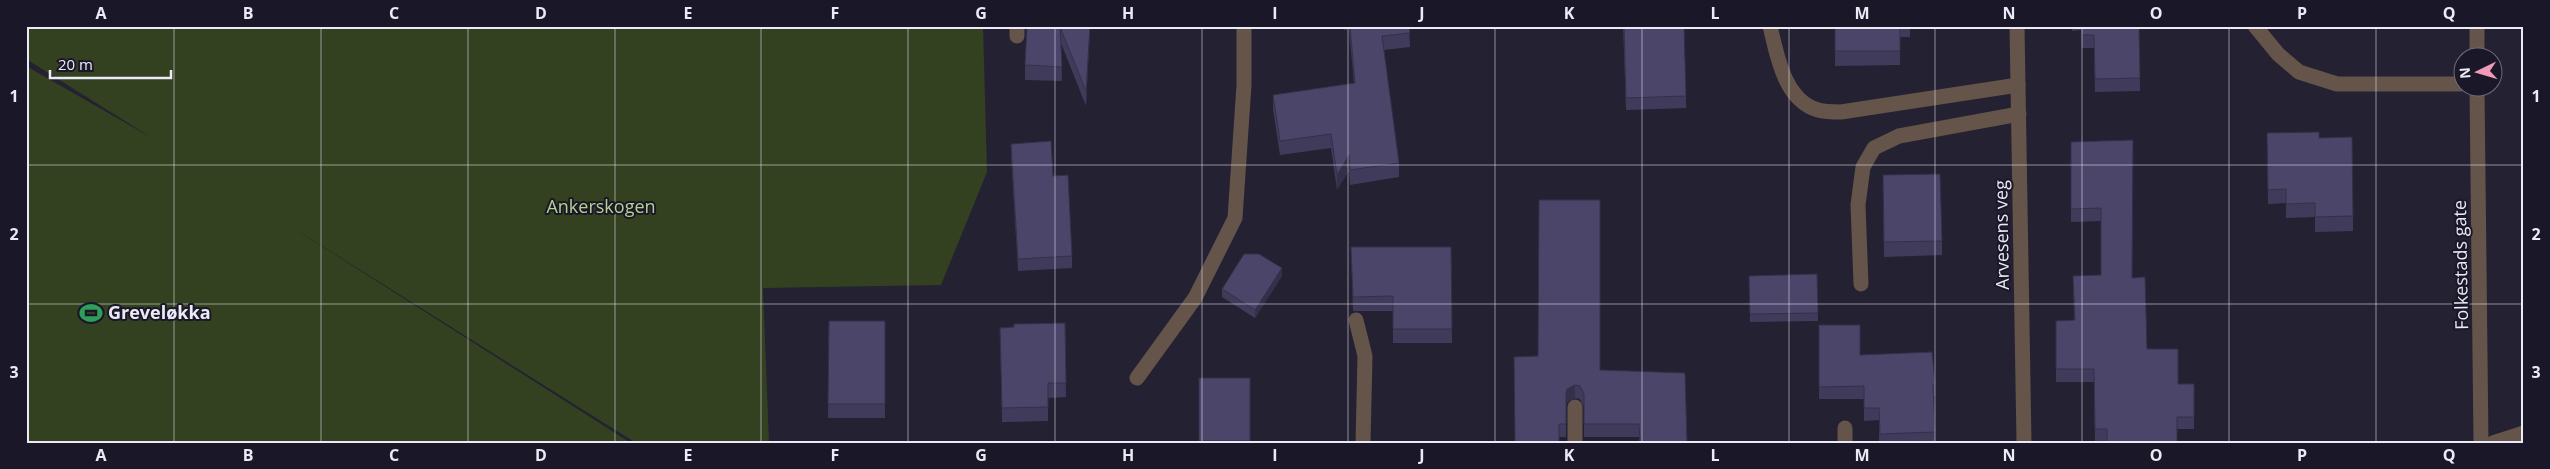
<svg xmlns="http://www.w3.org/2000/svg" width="2550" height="469" font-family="'Open Sans',sans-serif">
  <rect width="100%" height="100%" fill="#242132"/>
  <polygon fill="#344120" points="26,26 983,26 987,172 941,285 763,288 769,443 636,443 276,217 631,443 26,443 26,66 152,138 26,59"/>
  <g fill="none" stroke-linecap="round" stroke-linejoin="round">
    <g stroke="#645449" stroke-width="15">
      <path d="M1770 26C1777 55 1784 100 1818 110 1825 112 1834 112 1841 112L2018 85"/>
      <polyline points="2017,26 2024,443"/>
      <polyline points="2255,26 2278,54 2299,72 2337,84 2462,84"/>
      <polyline points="2477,26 2477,58"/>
      <polyline points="1017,36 1017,26"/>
      <polyline points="2477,88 2481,443"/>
      <polyline points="1861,284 1858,205 1863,167 1874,148 1899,136 2019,114"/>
      <polyline points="1356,320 1365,356 1363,443"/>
      <polyline points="1137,378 1195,298 1235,218 1244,85 1244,26"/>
      <polyline points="1575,407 1575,443"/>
      <polyline points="1845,443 1845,428"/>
      <polyline points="2493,443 2524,433"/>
    </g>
  </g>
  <g fill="#403b5a">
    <polygon points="1027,26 1090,26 1086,106 1061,43 1062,81 1025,80 1025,65"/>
    <polygon points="1343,26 1409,26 1410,47 1384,50 1399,163 1399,177 1350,185 1349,170 1337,190 1331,148 1280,155 1273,109 1273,95 1354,83 1349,29 1344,30"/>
    <polygon points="1623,26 1686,96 1686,108 1626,110"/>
    <polygon points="1835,26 1910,26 1910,37 1900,37 1900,65 1835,66"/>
    <polygon points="2072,26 2139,26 2140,91 2095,92 2094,48 2082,48 2081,30 2072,31"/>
    <polygon points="2267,133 2319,138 2353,216 2353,231 2315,232 2315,217 2286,218 2286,203 2268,204"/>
    <polygon points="2071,142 2132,278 2147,349 2178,384 2194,384 2194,429 2177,429 2107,442 2095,442 2094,382 2056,382 2056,321 2074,320 2073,276 2101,275 2101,221 2071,222"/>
    <polygon points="1011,144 1053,176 1072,256 1072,268 1018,271 1011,157"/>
    <polygon points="1883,175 1942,241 1942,255 1884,257"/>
    <polygon points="1351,247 1451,247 1452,343 1393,343 1393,311 1353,311"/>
    <polygon points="1817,274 1818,321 1750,322 1749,276"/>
    <polygon points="1282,276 1255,318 1222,297 1222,289"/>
    <polygon points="829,321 885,321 885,418 828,418"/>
    <polygon points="1065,323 1066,397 1048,398 1048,421 1002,422 1000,328"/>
    <polygon points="1819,325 1860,355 1935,384 1935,396 1934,396 1935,443 1879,443 1879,420 1864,421 1864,399 1819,399"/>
    <polygon points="1514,357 1600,370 1687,443 1639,443 1639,437 1584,437 1584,407 1580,399 1575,398 1567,402 1566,407 1566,437 1559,437"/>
    <rect x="1199" y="378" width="51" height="65"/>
  </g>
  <g fill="#34304a">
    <polygon points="1090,26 1086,106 1086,91"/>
    <polygon points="1349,155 1349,170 1337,190 1337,175"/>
    <polygon points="1282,268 1282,276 1255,318 1255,310"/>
    <polygon points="1575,385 1575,398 1567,402 1566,407 1566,394 1567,389"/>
  </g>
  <g fill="#4a4569" stroke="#34304a">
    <polygon points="1027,26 1090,26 1086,91 1060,27 1062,67 1025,65"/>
    <polygon points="1350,26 1409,26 1410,33 1382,36 1399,163 1350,170 1349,155 1337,175 1331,134 1280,141 1273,95 1355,83"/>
    <polygon points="1624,26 1684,26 1686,96 1626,98"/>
    <rect x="1835" y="26" width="65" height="25"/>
    <polygon points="2081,26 2139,26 2140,78 2095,79 2094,35 2082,35"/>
    <polygon points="2319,132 2319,138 2352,137 2353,216 2315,217 2315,203 2286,204 2286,189 2268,190 2267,133"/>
    <polygon points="2133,140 2132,278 2145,277 2147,349 2178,349 2178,384 2194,384 2194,417 2177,417 2177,443 2107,443 2107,429 2095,429 2094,369 2056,369 2056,321 2075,320 2073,276 2101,275 2101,208 2071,209 2071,142"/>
    <polygon points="1051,141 1053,176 1068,175 1072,256 1018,259 1011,144"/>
    <polygon points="1940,174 1942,241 1884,242 1883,175"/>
    <polygon points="1539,200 1600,200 1600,370 1685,373 1687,443 1640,443 1639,424 1584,424 1584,394 1580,386 1575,385 1567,389 1566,394 1566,424 1559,424 1559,443 1515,443 1514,357 1538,356"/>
    <polygon points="1351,247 1451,247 1452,329 1393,329 1393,296 1353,297"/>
    <polygon points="1244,254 1259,254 1282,268 1255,310 1222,289"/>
    <polygon points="1817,274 1818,313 1750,314 1749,276"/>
    <polygon points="829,321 885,321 885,404 828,404"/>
    <polygon points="1065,323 1066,383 1048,383 1048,407 1002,408 1000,328 1014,327 1014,324"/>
    <polygon points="1819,325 1860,325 1860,355 1932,352 1935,384 1933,384 1935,432 1880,434 1879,408 1864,408 1864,386 1819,387"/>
    <rect x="1199" y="378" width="51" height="63"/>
  </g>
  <path fill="none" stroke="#ebeaf6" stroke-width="1" stroke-opacity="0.55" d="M174 26V443M321 26V443M468 26V443M615 26V443M761 26V443M908 26V443M1055 26V443M1202 26V443M1348 26V443M1495 26V443M1642 26V443M1789 26V443M1935 26V443M2082 26V443M2229 26V443M2376 26V443M26 165H2524M26 304H2524"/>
  <defs>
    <symbol id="stadium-bare" viewBox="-9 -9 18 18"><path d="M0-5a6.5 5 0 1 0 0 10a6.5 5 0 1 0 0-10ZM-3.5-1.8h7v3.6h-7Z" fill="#2e9e5b" stroke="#1a1828" stroke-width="2.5" paint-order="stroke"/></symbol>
  </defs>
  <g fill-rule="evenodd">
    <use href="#stadium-bare" x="75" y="297" width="32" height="32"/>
  </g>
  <g text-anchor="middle" stroke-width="4" stroke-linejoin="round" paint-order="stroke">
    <g font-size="18" fill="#b5d090" stroke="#1a1828">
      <text x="601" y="213">Ankerskogen</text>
    </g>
    <g font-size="18" fill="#ebeaf6" stroke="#1a1828">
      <text transform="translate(2002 235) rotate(-91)" y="6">Arvesens veg</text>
      <text transform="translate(2461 265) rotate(-91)" y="6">Folkestads gate</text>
    </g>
    <g font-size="18" font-weight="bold" fill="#ebeaf6" stroke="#1a1828" text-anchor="start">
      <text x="108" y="319">Greveløkka</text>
    </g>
  </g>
  <rect width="2550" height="469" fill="none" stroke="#1a1828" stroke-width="55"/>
  <g transform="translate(2478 72) rotate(265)"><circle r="24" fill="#1a1828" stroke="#6e6c7a"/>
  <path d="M0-4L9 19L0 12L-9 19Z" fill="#f09ab7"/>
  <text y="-8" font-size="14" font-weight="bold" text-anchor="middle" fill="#ebeaf6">N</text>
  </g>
  <path d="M50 70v8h121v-8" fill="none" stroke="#ebeaf6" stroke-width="2.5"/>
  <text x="58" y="70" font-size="15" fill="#ebeaf6" stroke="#1a1828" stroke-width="4" paint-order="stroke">20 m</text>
  <rect x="28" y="28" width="2494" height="414" fill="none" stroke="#ebeaf6" stroke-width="2"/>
  <g font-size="16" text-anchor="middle" font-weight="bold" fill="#ebeaf6">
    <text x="101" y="19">A</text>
    <text x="248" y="19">B</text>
    <text x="394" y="19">C</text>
    <text x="541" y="19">D</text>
    <text x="688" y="19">E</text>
    <text x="835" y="19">F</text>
    <text x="981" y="19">G</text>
    <text x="1128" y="19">H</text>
    <text x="1275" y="19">I</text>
    <text x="1422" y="19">J</text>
    <text x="1569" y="19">K</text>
    <text x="1715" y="19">L</text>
    <text x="1862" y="19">M</text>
    <text x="2009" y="19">N</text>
    <text x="2156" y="19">O</text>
    <text x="2302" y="19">P</text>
    <text x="2449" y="19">Q</text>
    <text x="14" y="102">1</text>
    <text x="2536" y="102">1</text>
    <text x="14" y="240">2</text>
    <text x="2536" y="240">2</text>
    <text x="14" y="378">3</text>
    <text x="2536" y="378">3</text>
    <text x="101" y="461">A</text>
    <text x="248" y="461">B</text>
    <text x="394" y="461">C</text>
    <text x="541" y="461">D</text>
    <text x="688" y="461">E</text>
    <text x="835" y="461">F</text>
    <text x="981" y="461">G</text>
    <text x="1128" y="461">H</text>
    <text x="1275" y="461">I</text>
    <text x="1422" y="461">J</text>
    <text x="1569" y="461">K</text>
    <text x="1715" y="461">L</text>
    <text x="1862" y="461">M</text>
    <text x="2009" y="461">N</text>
    <text x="2156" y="461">O</text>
    <text x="2302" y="461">P</text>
    <text x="2449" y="461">Q</text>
  </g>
</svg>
